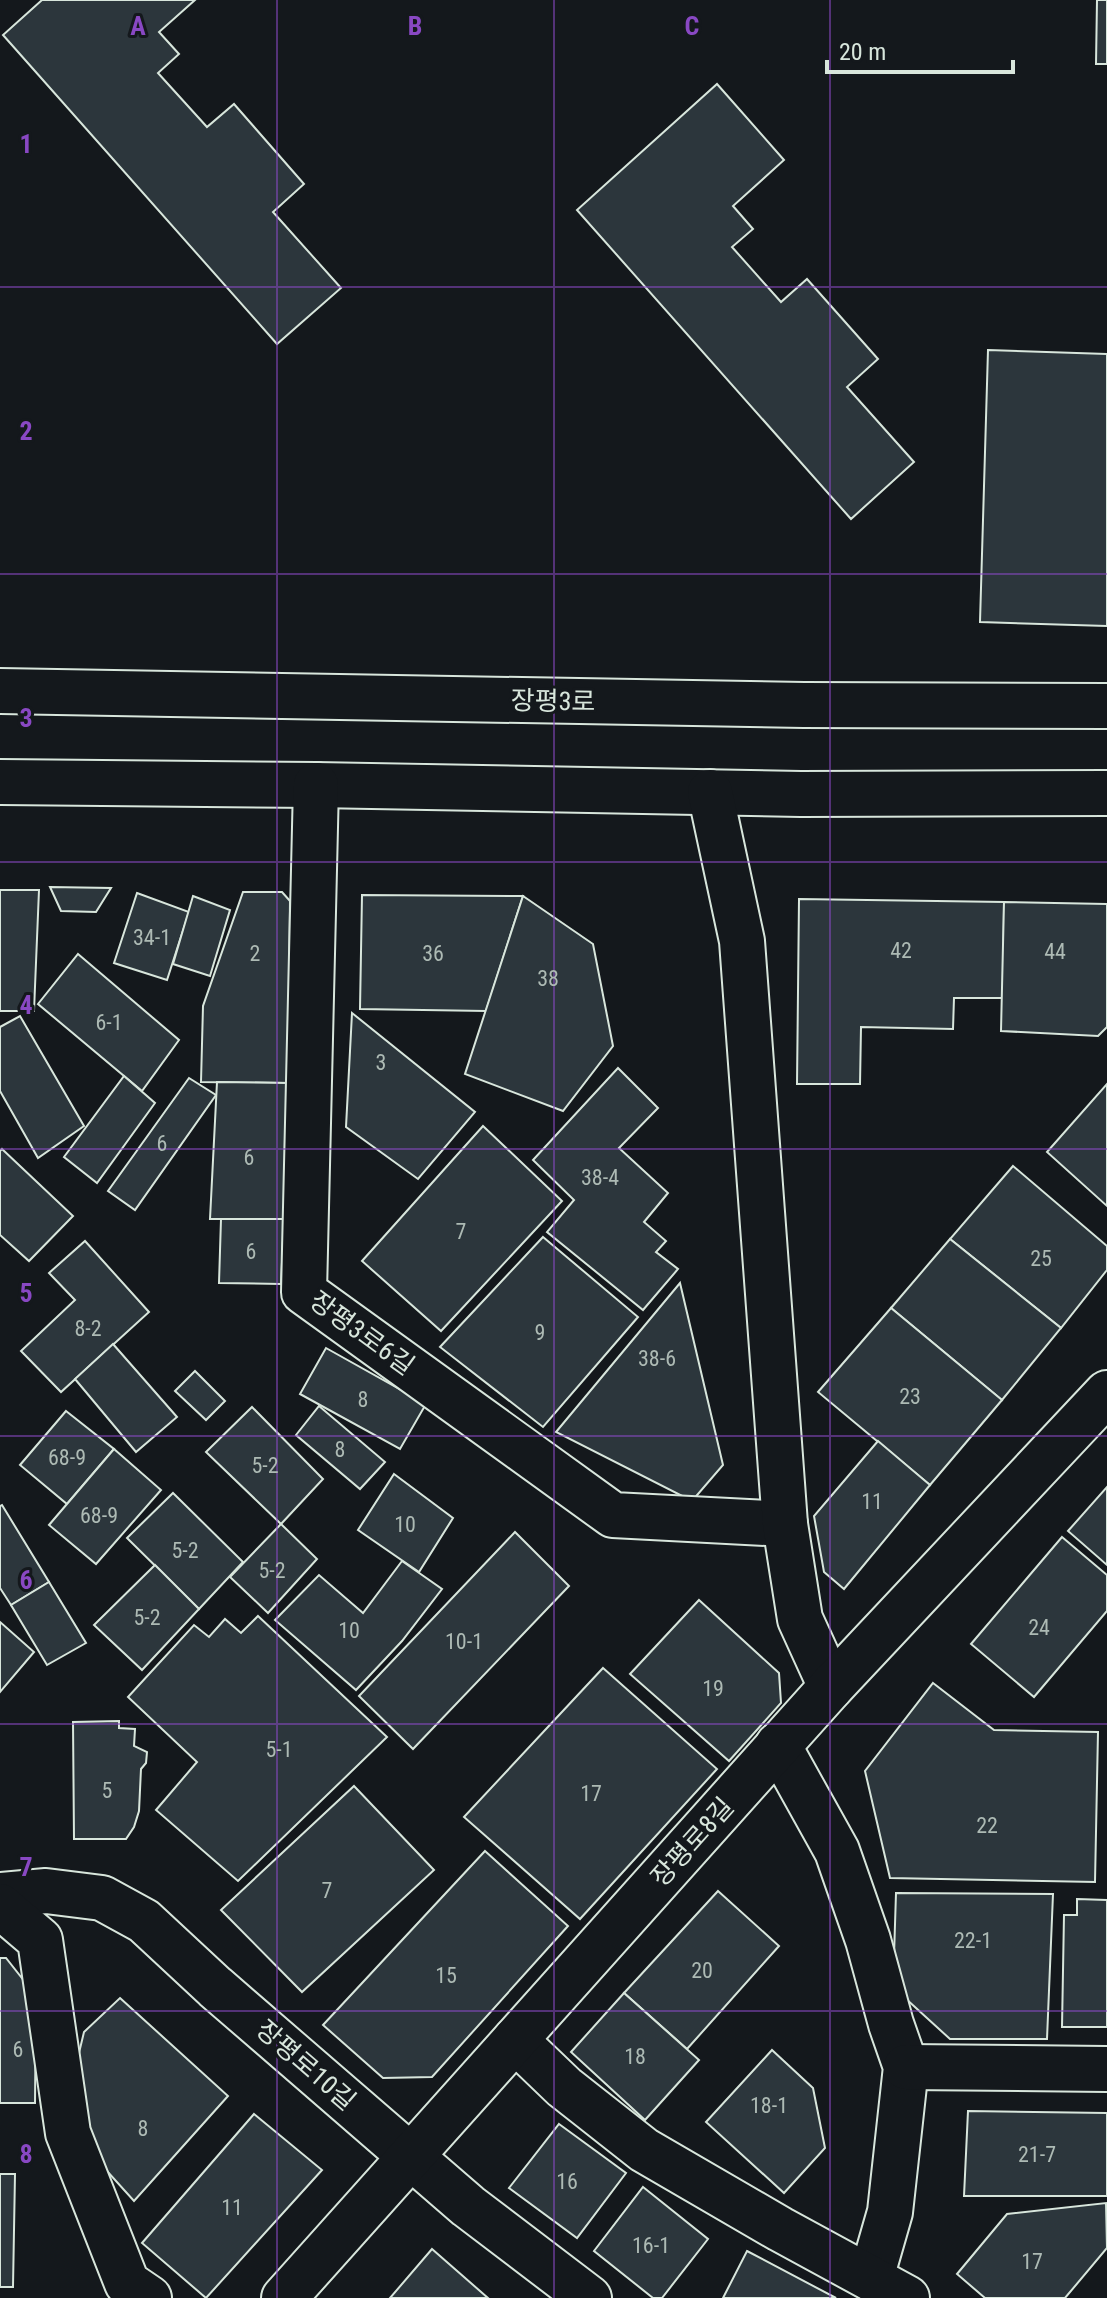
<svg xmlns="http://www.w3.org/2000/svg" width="1107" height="2298" font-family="'Roboto Condensed','Noto Sans KR',sans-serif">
  <rect width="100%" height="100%" fill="#14181c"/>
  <g fill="#2c363c" stroke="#d8e6dc" stroke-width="2">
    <polygon points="42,0 195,0 159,32 179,54 158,73 207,127 234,104 304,184 273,212 341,288 277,344 3,35"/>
    <polygon points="1097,0 1107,0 1107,64 1096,64"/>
    <polygon points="717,84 784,160 733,206 753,229 732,247 781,302 807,279 878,359 847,387 914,462 851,519 577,210"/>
    <polygon points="988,350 1107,354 1107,626 980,622"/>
    <polygon points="50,887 111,888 96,912 61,911"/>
    <polygon points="0,890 39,890 34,1011 0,1011"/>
    <polygon points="243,892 282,892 290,901 288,1083 201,1082 203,1006"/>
    <polygon points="137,893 189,912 167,980 114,963"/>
    <polygon points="362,895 523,896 486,1011 360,1009"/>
    <polygon points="193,896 230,910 210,976 173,964"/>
    <polygon points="523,896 593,944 613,1046 563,1111 465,1074"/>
    <polygon points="799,899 1004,902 1003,998 954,998 953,1029 861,1027 860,1084 797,1084"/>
    <polygon points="1004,902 1107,904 1107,1027 1098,1036 1001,1031"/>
    <polygon points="78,954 179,1040 142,1091 38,1004"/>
    <polygon points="352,1013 475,1112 418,1179 346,1127"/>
    <polygon points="20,1016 84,1126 38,1158 0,1091 0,1027"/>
    <polygon points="618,1068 658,1108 619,1148 668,1193 644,1222 666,1241 656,1252 678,1269 643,1310 547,1232 574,1200 533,1160"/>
    <polygon points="124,1076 155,1103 97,1183 64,1157"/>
    <polygon points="189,1078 216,1095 135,1210 108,1191"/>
    <polygon points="217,1082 288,1083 284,1219 210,1219"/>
    <polygon points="1107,1084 1107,1206 1047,1152"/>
    <polygon points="483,1126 562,1201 441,1331 362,1261"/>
    <polygon points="2,1149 73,1216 29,1261 0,1235 0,1151"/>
    <polygon points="1013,1166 1107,1246 1107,1270 1061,1328 950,1239"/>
    <polygon points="221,1219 284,1219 281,1284 219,1283"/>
    <polygon points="543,1237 638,1317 543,1427 440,1347"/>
    <polygon points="950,1239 1061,1328 1002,1400 891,1308"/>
    <polygon points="85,1241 149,1312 61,1392 21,1351 75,1300 49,1273"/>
    <polygon points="680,1283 723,1465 692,1501 556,1432"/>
    <polygon points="891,1308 1002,1400 930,1485 818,1392"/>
    <polygon points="113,1344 177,1417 136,1452 75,1379"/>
    <polygon points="326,1348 426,1404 400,1449 300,1394"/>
    <polygon points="195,1371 225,1401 206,1420 175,1391"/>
    <polygon points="319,1406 385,1462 360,1489 296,1435"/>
    <polygon points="252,1407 323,1479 281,1524 206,1452"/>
    <polygon points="66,1411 114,1449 67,1504 20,1465"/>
    <polygon points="878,1441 930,1485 844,1589 824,1572 814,1516"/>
    <polygon points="114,1449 161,1490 96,1564 49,1525"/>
    <polygon points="394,1474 453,1518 419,1572 358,1530"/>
    <polygon points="1107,1487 1107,1565 1068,1531"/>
    <polygon points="173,1493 243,1562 199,1609 127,1538"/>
    <polygon points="2,1505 49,1582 11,1605 0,1588 0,1506"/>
    <polygon points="281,1524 317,1559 268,1613 230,1577"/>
    <polygon points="515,1532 569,1586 413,1749 359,1696"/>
    <polygon points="1062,1537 1107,1575 1107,1611 1034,1697 971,1644"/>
    <polygon points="402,1561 442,1589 402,1641 356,1690 275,1620 319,1575 363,1613"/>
    <polygon points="155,1565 199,1609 142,1670 94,1625"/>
    <polygon points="49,1582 86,1643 47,1665 11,1605"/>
    <polygon points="699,1600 779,1673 781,1703 729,1761 630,1674"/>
    <polygon points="258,1616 387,1737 238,1881 156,1810 197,1762 128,1697 194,1625 209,1637 225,1619 241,1633"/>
    <polygon points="0,1622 34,1652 0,1692"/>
    <polygon points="603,1668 717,1769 580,1919 464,1817"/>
    <polygon points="933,1683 994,1730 1098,1732 1095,1882 890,1878 865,1771"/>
    <polygon points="119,1721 119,1728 135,1729 134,1746 147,1752 146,1763 141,1769 139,1811 134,1827 126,1839 74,1839 73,1722"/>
    <polygon points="354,1786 434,1870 302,1992 221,1910"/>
    <polygon points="485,1851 568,1926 432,2077 383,2078 323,2025"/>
    <polygon points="718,1891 779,1946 687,2049 624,1993"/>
    <polygon points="896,1893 1053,1894 1047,2039 950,2039 893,1987"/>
    <polygon points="1077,1899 1107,1900 1107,2027 1062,2027 1064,1915 1077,1915"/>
    <polygon points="0,1958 6,1958 36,1996 35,2103 0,2103"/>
    <polygon points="624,1993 699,2060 645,2120 571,2052"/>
    <polygon points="120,1998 228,2096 134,2201 97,2160 73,2078 84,2032"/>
    <polygon points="772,2050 813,2088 825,2148 784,2193 706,2122"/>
    <polygon points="968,2111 1107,2113 1107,2196 964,2196"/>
    <polygon points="254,2114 322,2170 206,2298 142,2243"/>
    <polygon points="559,2124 626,2173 577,2238 509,2188"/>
    <polygon points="0,2174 15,2174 13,2287 0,2287"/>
    <polygon points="643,2187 708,2239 662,2298 653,2298 594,2251"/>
    <polygon points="1106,2203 1107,2248 1065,2298 985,2298 957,2274 1007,2214"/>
    <polygon points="432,2249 488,2298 390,2298"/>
    <polygon points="747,2251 836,2298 723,2298"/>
  </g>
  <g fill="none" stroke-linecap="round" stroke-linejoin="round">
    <defs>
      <g id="minor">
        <polyline points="0,691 804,705 1107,706"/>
        <polyline points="0,782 316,785 801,794 1107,793"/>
        <polyline points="316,785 304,1292 613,1515 785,1524"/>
        <polyline points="710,792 742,941 785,1524 800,1619 831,1687"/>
        <polyline points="778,1745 837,1851 868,1940 891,2024 906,2067 890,2212 871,2278"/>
        <polyline points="0,1895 46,1891 102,1898 144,1921 215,1987 468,2206 589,2298"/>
        <polyline points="0,1906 40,1940 68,2133 127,2283 149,2298"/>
        <polyline points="515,2040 564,2087 644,2150 780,2229 907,2298"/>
        <polyline points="906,2067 1107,2069"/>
        <polyline points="284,2298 831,1687 1107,1393"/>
      </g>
    </defs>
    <use href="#minor" stroke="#d8e6dc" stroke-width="48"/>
    <use href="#minor" stroke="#14181c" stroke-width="44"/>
  </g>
  <path fill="none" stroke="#8948c3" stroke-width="2" stroke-opacity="0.55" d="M277 0V2298M554 0V2298M830 0V2298M0 287H1107M0 574H1107M0 862H1107M0 1149H1107M0 1436H1107M0 1724H1107M0 2011H1107"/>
  <g text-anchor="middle" stroke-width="6" stroke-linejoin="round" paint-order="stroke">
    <g font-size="22" fill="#adbab4">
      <text x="152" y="945">34-1</text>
      <text x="901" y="958">42</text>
      <text x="1055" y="959">44</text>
      <text x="255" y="961">2</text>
      <text x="433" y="961">36</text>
      <text x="548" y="986">38</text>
      <text x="109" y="1030">6-1</text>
      <text x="381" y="1070">3</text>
      <text x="162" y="1151">6</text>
      <text x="249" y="1165">6</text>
      <text x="600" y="1185">38-4</text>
      <text x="461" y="1239">7</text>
      <text x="251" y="1259">6</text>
      <text x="1041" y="1266">25</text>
      <text x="88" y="1336">8-2</text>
      <text x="540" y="1340">9</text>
      <text x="657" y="1366">38-6</text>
      <text x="910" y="1404">23</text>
      <text x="363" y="1407">8</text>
      <text x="340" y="1457">8</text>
      <text x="67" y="1465">68-9</text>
      <text x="265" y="1473">5-2</text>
      <text x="872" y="1509">11</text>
      <text x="99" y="1523">68-9</text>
      <text x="405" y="1532">10</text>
      <text x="185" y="1558">5-2</text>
      <text x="272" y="1578">5-2</text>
      <text x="147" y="1625">5-2</text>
      <text x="1039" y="1635">24</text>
      <text x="349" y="1638">10</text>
      <text x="464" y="1649">10-1</text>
      <text x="713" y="1696">19</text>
      <text x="279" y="1757">5-1</text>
      <text x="107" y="1798">5</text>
      <text x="591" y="1801">17</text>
      <text x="987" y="1833">22</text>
      <text x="327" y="1898">7</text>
      <text x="973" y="1948">22-1</text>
      <text x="702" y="1978">20</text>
      <text x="446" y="1983">15</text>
      <text x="18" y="2057">6</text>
      <text x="635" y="2064">18</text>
      <text x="769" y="2113">18-1</text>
      <text x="143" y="2136">8</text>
      <text x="1037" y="2162">21-7</text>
      <text x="567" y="2189">16</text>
      <text x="232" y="2215">11</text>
      <text x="651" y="2253">16-1</text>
      <text x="1032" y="2269">17</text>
    </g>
    <g font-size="26" fill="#d8e6dc" stroke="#14181c">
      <text transform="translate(553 701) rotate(1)" y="9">장평3로</text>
      <text transform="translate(362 1333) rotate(36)" y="9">장평3로6길</text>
      <text transform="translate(692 1842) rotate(-48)" y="9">장평로8길</text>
      <text transform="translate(306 2065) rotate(41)" y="9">장평로10길</text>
    </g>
  </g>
  <g font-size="26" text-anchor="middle" font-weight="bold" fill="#8948c3" stroke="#14181c" stroke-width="6" stroke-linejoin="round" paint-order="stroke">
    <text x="138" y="35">A</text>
    <text x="415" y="35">B</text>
    <text x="692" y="35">C</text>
    <text x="26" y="153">1</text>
    <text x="26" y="440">2</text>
    <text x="26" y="727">3</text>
    <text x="26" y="1014">4</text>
    <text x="26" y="1302">5</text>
    <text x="26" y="1589">6</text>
    <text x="26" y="1876">7</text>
    <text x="26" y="2163">8</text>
  </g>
  <path d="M827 60v12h186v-12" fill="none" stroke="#d8e6dc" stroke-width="4"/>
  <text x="839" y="60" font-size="24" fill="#d8e6dc" stroke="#14181c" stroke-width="6" paint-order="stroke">20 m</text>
</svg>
